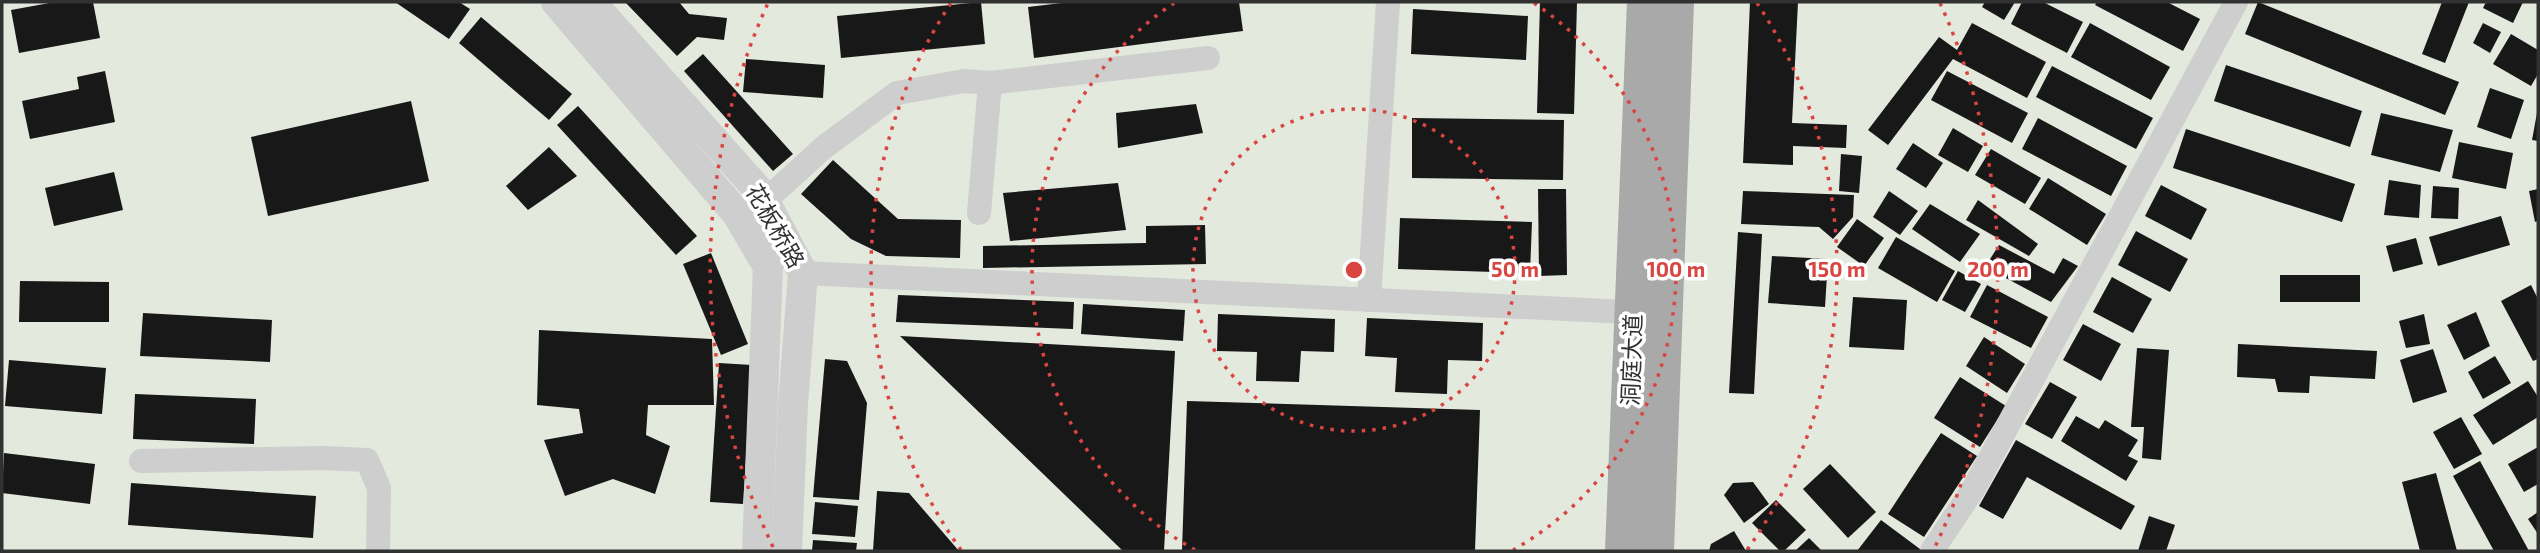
<svg xmlns="http://www.w3.org/2000/svg" width="2540" height="553" font-family="'Exo 2','Noto Sans SC',sans-serif">
  <rect width="100%" height="100%" fill="#fff"/>
  <rect fill="#e3e9dd" x="2" y="2" width="2536" height="549"/>
  <g fill="#181818">
    <polygon points="55,2 93,2 100,38 19,53 11,10"/>
    <polygon points="395,2 459,2 470,9 449,39"/>
    <polygon points="625,2 679,2 689,14 727,18 724,40 697,37 677,56"/>
    <polygon points="981,2 985,44 841,58 837,16"/>
    <polygon points="1070,2 1239,2 1243,31 1034,58 1028,7"/>
    <polygon points="1540,2 1577,2 1574,114 1537,113"/>
    <polygon points="1750,2 1798,2 1792,123 1847,125 1846,148 1793,146 1793,165 1743,163"/>
    <polygon points="1985,2 2015,2 2004,20 1982,7"/>
    <polygon points="2022,2 2043,2 2083,22 2067,53 2011,24"/>
    <polygon points="2097,2 2167,2 2200,19 2183,51 2095,5"/>
    <polygon points="2258,2 2459,82 2445,115 2245,34"/>
    <polygon points="2442,2 2469,2 2445,63 2422,54"/>
    <polygon points="2486,2 2523,2 2513,23 2483,8"/>
    <polygon points="1413,9 1528,16 1526,60 1411,54"/>
    <polygon points="481,17 572,94 549,120 459,43"/>
    <polygon points="1972,23 2046,62 2027,98 1953,59 1888,145 1868,130 1939,37 1957,50"/>
    <polygon points="2090,23 2170,67 2151,100 2071,57"/>
    <polygon points="2483,23 2501,32 2490,53 2473,43"/>
    <polygon points="2511,34 2538,50 2538,74 2531,86 2493,64"/>
    <polygon points="703,54 793,154 773,171 684,71"/>
    <polygon points="746,59 825,65 823,98 743,92"/>
    <polygon points="2226,65 2362,111 2350,147 2214,101"/>
    <polygon points="2052,66 2153,118 2136,149 2036,97"/>
    <polygon points="105,71 115,122 30,139 22,101 79,89 77,77"/>
    <polygon points="1947,71 2028,113 2012,143 1931,100"/>
    <polygon points="2490,88 2524,100 2511,139 2477,127"/>
    <polygon points="411,101 429,181 268,216 251,137"/>
    <polygon points="1196,104 1203,133 1118,148 1116,113"/>
    <polygon points="578,106 697,236 676,255 557,125"/>
    <polygon points="2381,113 2453,130 2440,172 2371,155"/>
    <polygon points="2537,113 2538,113 2538,141 2532,140"/>
    <polygon points="1412,118 1564,120 1563,180 1412,178"/>
    <polygon points="2038,118 2127,166 2111,196 2022,149"/>
    <polygon points="1953,128 1983,146 1968,172 1938,155"/>
    <polygon points="2186,129 2355,184 2342,222 2173,168"/>
    <polygon points="2459,142 2513,153 2506,189 2452,178"/>
    <polygon points="1913,143 1943,163 1926,188 1896,169"/>
    <polygon points="549,147 577,176 528,210 506,186"/>
    <polygon points="1991,149 2041,178 2025,204 1975,175"/>
    <polygon points="1841,154 1862,156 1859,193 1839,191"/>
    <polygon points="833,160 898,219 961,220 960,258 886,256 851,239 801,194"/>
    <polygon points="114,172 123,210 54,226 45,188"/>
    <polygon points="2048,178 2106,214 2087,245 2029,209"/>
    <polygon points="2389,180 2421,185 2419,218 2384,215"/>
    <polygon points="1118,183 1126,230 1010,241 1003,193"/>
    <polygon points="2161,185 2207,209 2191,240 2145,216"/>
    <polygon points="2433,186 2459,188 2458,219 2431,218"/>
    <polygon points="1538,189 1566,189 1567,275 1539,276"/>
    <polygon points="2538,189 2538,221 2535,222 2529,191"/>
    <polygon points="1743,191 1854,195 1853,217 1833,239 1819,227 1741,224"/>
    <polygon points="1889,191 1918,211 1900,235 1873,217"/>
    <polygon points="1978,200 2038,244 2029,256 1966,220"/>
    <polygon points="1930,204 1980,234 1960,262 1912,229"/>
    <polygon points="2501,216 2510,245 2438,266 2429,237"/>
    <polygon points="1400,218 1532,222 1530,273 1398,269"/>
    <polygon points="1857,219 1884,238 1864,266 1837,247"/>
    <polygon points="1205,225 1206,264 983,268 983,246 1146,243 1146,226"/>
    <polygon points="2136,231 2188,259 2170,292 2118,265"/>
    <polygon points="1738,232 1762,234 1754,394 1729,393"/>
    <polygon points="1896,237 1955,271 1937,302 1878,268"/>
    <polygon points="2416,238 2423,264 2393,272 2386,246"/>
    <polygon points="1999,245 2054,274 2063,258 2078,266 2051,302 1985,267"/>
    <polygon points="711,253 748,344 721,355 683,264"/>
    <polygon points="1772,256 1828,259 1825,307 1768,303"/>
    <polygon points="1958,271 1981,284 1965,312 1942,300"/>
    <rect x="2280" y="275" width="80" height="27"/>
    <polygon points="2112,277 2152,299 2133,333 2093,312"/>
    <polygon points="20,281 109,282 109,322 19,322"/>
    <polygon points="1987,285 2048,317 2031,348 1970,317"/>
    <polygon points="2531,285 2538,299 2538,359 2533,361 2501,301"/>
    <polygon points="898,295 1074,302 1073,329 896,322"/>
    <polygon points="1853,297 1907,300 1904,350 1849,347"/>
    <polygon points="1083,304 1185,310 1183,341 1081,334"/>
    <polygon points="2476,312 2490,346 2464,360 2447,325"/>
    <polygon points="143,313 272,320 270,362 140,356"/>
    <polygon points="1218,314 1335,319 1334,352 1301,351 1299,382 1256,381 1257,352 1217,351"/>
    <polygon points="2424,314 2430,344 2406,348 2399,321"/>
    <polygon points="1367,318 1483,323 1482,361 1448,360 1447,394 1395,392 1397,358 1365,356"/>
    <polygon points="2083,324 2121,344 2101,381 2063,360"/>
    <polygon points="539,330 712,339 714,405 648,405 646,435 670,446 655,494 613,479 565,496 544,440 583,433 579,409 537,405"/>
    <polygon points="900,336 1175,351 1164,551 1123,551"/>
    <polygon points="1984,337 2025,364 2007,393 1966,366"/>
    <polygon points="2238,344 2377,351 2375,379 2310,376 2309,393 2278,392 2275,379 2237,377"/>
    <polygon points="2137,348 2169,350 2161,460 2142,458 2144,427 2131,427"/>
    <polygon points="2433,349 2447,392 2413,403 2400,360"/>
    <polygon points="2495,356 2511,383 2483,399 2468,372"/>
    <polygon points="825,359 847,361 867,403 859,500 813,497"/>
    <polygon points="9,360 106,368 102,414 5,406"/>
    <polygon points="719,363 752,365 743,504 710,502"/>
    <polygon points="1960,377 2006,406 1980,447 1934,418"/>
    <polygon points="2528,381 2538,397 2538,417 2493,445 2473,415"/>
    <polygon points="2050,382 2077,397 2052,439 2025,424"/>
    <polygon points="135,394 256,399 254,444 133,439"/>
    <polygon points="1187,401 1480,410 1475,551 1182,551"/>
    <polygon points="2076,416 2099,429 2105,420 2138,440 2128,456 2138,461 2126,481 2061,441"/>
    <polygon points="2461,417 2482,454 2454,469 2433,432"/>
    <polygon points="1941,433 1977,456 1924,537 1888,514"/>
    <polygon points="2016,440 2135,506 2121,530 2027,477 2003,519 1979,506"/>
    <polygon points="2538,447 2538,484 2524,492 2508,464"/>
    <polygon points="4,453 95,464 90,504 2,493"/>
    <polygon points="2480,461 2529,551 2494,551 2453,476"/>
    <polygon points="1830,464 1876,512 1848,538 1803,489"/>
    <polygon points="2436,473 2457,551 2420,551 2402,482"/>
    <polygon points="1753,482 1769,504 1744,523 1724,495 1733,483"/>
    <polygon points="131,483 316,496 313,538 128,525"/>
    <polygon points="877,491 909,493 959,551 873,551"/>
    <polygon points="1776,500 1806,530 1784,551 1780,551 1752,523"/>
    <polygon points="815,502 858,506 855,537 812,534"/>
    <polygon points="2538,512 2538,534 2528,519"/>
    <polygon points="2149,516 2175,525 2166,551 2138,551"/>
    <polygon points="1881,520 1920,549 1919,551 1857,551"/>
    <polygon points="1734,531 1746,551 1709,551 1711,544"/>
    <polygon points="1809,538 1822,551 1795,551"/>
    <polygon points="813,540 857,543 856,551 812,551"/>
  </g>
  <g fill="none" stroke-linecap="round" stroke-linejoin="round">
    <g stroke="#cecece" stroke-width="24">
      <polyline points="765,201 823,148 897,93 964,81 990,83 1208,58"/>
      <polyline points="979,213 990,83"/>
      <polyline points="803,273 1649,313"/>
      <polyline points="1369,300 1388,2"/>
      <polyline points="141,461 323,458 367,460 379,488 378,551"/>
      <polyline points="1932,551 1974,488 2236,2"/>
    </g>
    <g stroke="#cecece" stroke-width="30">
      <polyline points="556,2 737,214 768,267 757,551"/>
      <polyline points="591,2 760,192 803,273 793,404 787,551"/>
    </g>
    <g stroke="#a9a9a9" stroke-width="38">
      <polyline points="1624,551 1646,2"/>
      <polyline points="1655,551 1675,2"/>
    </g>
  </g>
  <g fill="none" stroke="#d94642" stroke-width="3.5" stroke-dasharray="3.5 7">
    <circle cx="1354" cy="270" r="161"/>
    <path d="M1195 550A322 322 0 0 1 1174 3M1534 3A322 322 0 0 1 1513 550"/>
    <path d="M961 550A483 483 0 0 1 951 3M1757 3A483 483 0 0 1 1747 550"/>
    <path d="M773 547A644 644 0 0 1 768 3M1940 3A644 644 0 0 1 1935 547"/>
  </g>
  <g text-anchor="middle" stroke-width="7" stroke-linejoin="round" paint-order="stroke">
    <g font-size="23" fill="#313131" stroke="#fff">
      <text transform="translate(775 226) rotate(60)" y="8">花板桥路</text>
      <text transform="translate(1632 360) rotate(-88)" y="8">洞庭大道</text>
    </g>
  </g>
  <circle cx="1354" cy="270" r="10" fill="#d94642" stroke="#fff" stroke-width="3.5"/>
  <g font-size="21" text-anchor="middle" font-weight="bold" fill="#d94642" stroke="#fff" stroke-width="7" stroke-linejoin="round" paint-order="stroke">
    <text x="1515" y="277">50 m</text>
    <text x="1676" y="277">100 m</text>
    <text x="1837" y="277">150 m</text>
    <text x="1998" y="277">200 m</text>
  </g>
  <rect width="2540" height="553" fill="none" stroke="#313131" stroke-width="7"/>
</svg>
